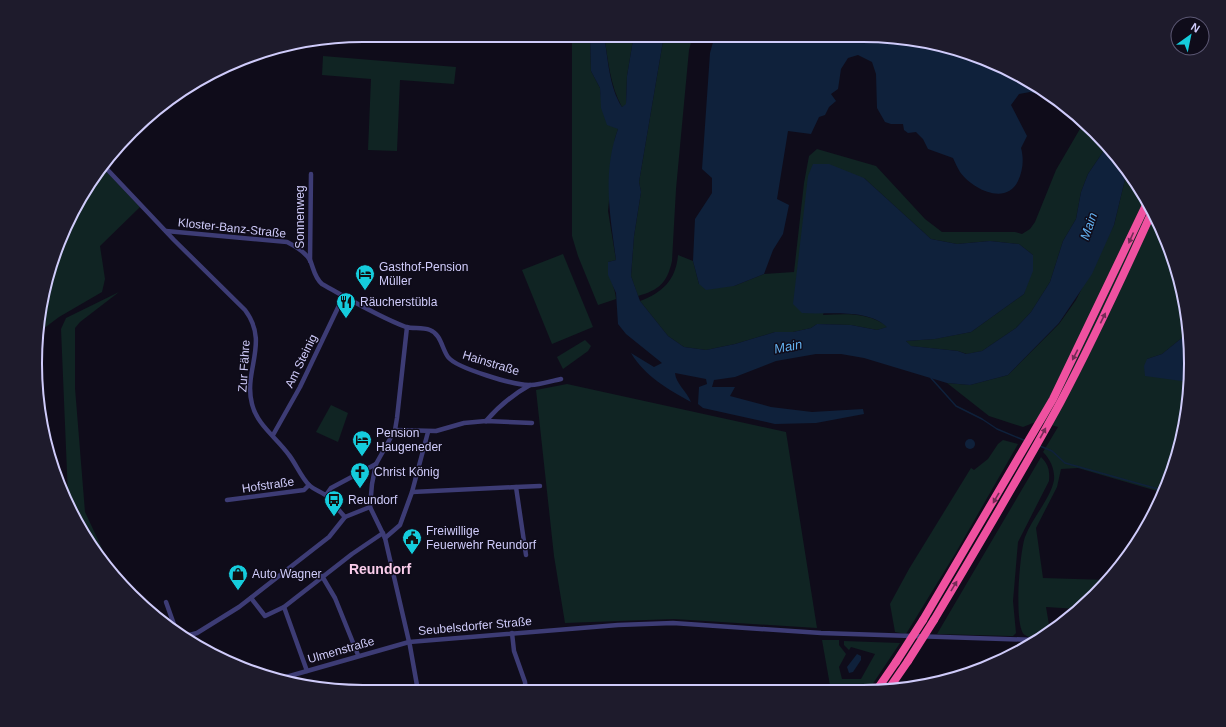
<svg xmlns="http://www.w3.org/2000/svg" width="1226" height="727" font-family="Arial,sans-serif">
  <rect width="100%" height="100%" fill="#0f0c1a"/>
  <g fill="#102423">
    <path d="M572 35H590L591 71 600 88 602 108 618 129 615 138 608 211 616 260 608 262C608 279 615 285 616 299L598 305 578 256 572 236Z"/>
    <path d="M604 35H621L627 42 630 35H635L633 40 627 76 626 105 622 107C610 86 608 59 604 35Z"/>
    <path d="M664 35H693L689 50 676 189 672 261C667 283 659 290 638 296L631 276 634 236 641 192 639 182Z"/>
    <polygon points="323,56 456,67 454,84 400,80 397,151 368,150 371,79 322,75"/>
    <path d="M1084 122 1095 131 1107 146 1088 174 1081 192 1076 219 1063 241 1050 282 1031 312 1016 328 982 351 967 354 958 351 910 346 906 341 934 339 971 332 1024 294 1033 255 1019 244 990 241 957 244 931 239 864 178 823 315C847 314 868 312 888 327L877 330 851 325 817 324 811 328 793 332H775L735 344 706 350 684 347 668 336 640 301C662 293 676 280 678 255L693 261 699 284 734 286 764 274 794 272 804 183 809 156 817 149 876 166 925 219 942 232H1015L1022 234 1030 229 1035 222 1056 170Z"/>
    <polygon points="103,168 140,207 100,246 105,279 102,292 59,317 39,332 46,278 90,181"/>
    <path d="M1127 171C1154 204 1176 257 1184 299 1187 310 1187 323 1188 335L1183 337 1162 354 1147 359 1189 382 1185 427 1164 493 1078 468 1061 469 1057 487 1036 528 1043 578 1108 580 1095 596 1078 609 1046 607 1050 631C1043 636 1033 641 1025 635 1013 627 1020 551 1025 537 1032 518 1051 498 1054 480 1055 469 1050 459 1043 452L1058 427 1038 421 1023 427 989 416 947 383 970 385 1008 375 1059 324 1076 300 1114 225Z"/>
    <polygon points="563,254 593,327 552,344 522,270"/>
    <polygon points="119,292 80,322 75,328 75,388 85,512 114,574 103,564 68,496 61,329 66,318"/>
    <polygon points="585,340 591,346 588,351 563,369 557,357"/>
    <polygon points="567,384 786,432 817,628 674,619 565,623 554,556 536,390"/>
    <polygon points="331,405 348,413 338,442 316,432"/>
    <polygon points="1003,440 1018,444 955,554 906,634 895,632 890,604 909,569 971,468 974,470 988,459 998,444"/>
    <path d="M1041 457C1048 464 1050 470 1049 481L1018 542 1013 601 1016 633 1013 636H1009L937 634Z"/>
    <polygon points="822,640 839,640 839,645 846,654 839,667 842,679 861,679 875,654 851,647 849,650 844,645 844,641 900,643 868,691 831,691"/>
  </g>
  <g fill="#0f213b">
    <path d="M590 35H604C608 58 609 87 622 107L626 104 627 76 633 40 635 35H664L639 182 641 192 634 236 631 276 640 301 668 336 684 347 706 350 735 344 775 332H793L811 328 817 324 851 325 877 330 887 327C866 308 829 315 802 313L793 304 808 176 813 164H829L864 178 931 239 957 244 990 241 1019 244 1033 255V271L1024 294 971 332 935 339 906 341 911 346 958 351 966 354 982 351 1016 328 1031 312 1050 282 1063 241 1076 219 1081 192 1088 174 1107 146 1127 171 1114 225 1092 274 1059 323 1008 375 970 385 947 383 864 358 841 354H816L776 361 735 377 714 380 712 387H735L730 396 771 407 812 412 863 409 864 414 816 423 775 424 703 408 698 404 699 387 707 384 706 379 675 373C676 384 686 390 691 402 667 389 645 376 631 353L654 367 662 363 626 334 618 324 616 293 608 275V262L616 260C610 214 602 174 618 129L607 125 601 108 600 88 591 71Z"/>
    <path d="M715 35 884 36 968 53 1045 90 1054 98 1030 92 1019 94 1011 105 1027 136 1021 148C1024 159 1023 170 1018 181 1006 206 972 189 960 172 957 167 955 162 953 158L928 149 923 139 916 132 908 133 904 130 903 124H891L885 122 877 108 876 74 872 62 858 55 848 58 841 69 838 89 831 94 836 101 829 107 825 115 819 117 811 134 788 131 777 199 789 205 783 234 773 250 764 274 734 286 706 290 699 284 693 261 695 219 712 193V178L702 169 710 53Z"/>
    <polygon points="1188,335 1191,363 1189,382 1145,376 1144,366 1147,359 1162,354 1183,337"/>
    <circle cx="970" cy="444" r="5"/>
    <polygon points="857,654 861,656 861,660 853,672 849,673 847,667"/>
  </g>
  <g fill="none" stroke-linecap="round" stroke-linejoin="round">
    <g stroke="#0f213b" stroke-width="1.5">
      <polyline points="931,378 956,406 982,419 997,429 1026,441"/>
      <polyline points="1040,446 1052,451 1065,463 1165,491"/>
    </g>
    <g stroke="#3d3c75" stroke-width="4.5">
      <path d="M104 166 174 240 245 310C270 343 243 370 252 404 257 425 277 438 289 455 296 464 301 477 309 485 314 490 322 492 327 496 334 503 338 510 345 517"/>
      <path d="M166 231 287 242C295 246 305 252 310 260 314 269 314 277 322 284 349 299 377 316 406 327 413 329 422 327 430 330 441 334 442 349 448 357 456 368 516 386 531 385 540 385 551 381 561 379"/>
      <polyline points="310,261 311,174"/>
      <polyline points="407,327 397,418 395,430 376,464 372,484 370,507 385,538 410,646 418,691"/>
      <path d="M486 421C499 406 512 395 530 385"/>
      <polyline points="395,430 436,431 464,423 486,421 532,423"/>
      <polyline points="273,435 300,387 344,295"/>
      <polyline points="516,487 540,486"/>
      <polyline points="412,492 516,487 526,555"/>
      <polyline points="326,495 331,488 376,464"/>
      <polyline points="227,500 304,490 309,485"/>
      <polyline points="385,538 400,525 412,492 428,432"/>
      <polyline points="322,576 335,598 358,655"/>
      <polyline points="251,598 265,616 284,607 352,554 383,533"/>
      <polyline points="166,602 177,633"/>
      <polyline points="284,607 307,671"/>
      <polyline points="512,633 514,651 525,682 526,691"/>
      <polyline points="182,637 197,633 239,607 329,537 345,517 370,507"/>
      <polyline points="279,679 409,642 618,625 673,623 821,633 1037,640"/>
    </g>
    <g stroke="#ef51a0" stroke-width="8">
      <polyline points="923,620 1053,399 1147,203"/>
      <path d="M934 620C977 548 1020 476 1060 403 1093 341 1123 276 1152 212"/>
      <polyline points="888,690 908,661"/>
      <polyline points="876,691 896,662"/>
    </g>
    <g stroke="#ef51a0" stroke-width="8">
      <polyline points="908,661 934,620"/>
      <polyline points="896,662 923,620"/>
    </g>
  </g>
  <defs><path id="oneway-solid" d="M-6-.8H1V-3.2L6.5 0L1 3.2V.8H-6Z"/></defs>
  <g fill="#742b56">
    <use href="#oneway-solid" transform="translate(1131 238) rotate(114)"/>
    <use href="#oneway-solid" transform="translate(1103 318) rotate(-64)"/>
    <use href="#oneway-solid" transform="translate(1075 355) rotate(117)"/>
    <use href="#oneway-solid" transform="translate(1043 433) rotate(-61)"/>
    <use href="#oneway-solid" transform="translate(996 498) rotate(120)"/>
    <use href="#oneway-solid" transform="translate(954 586) rotate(-59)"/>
  </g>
  <defs>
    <symbol id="hotel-pin" viewBox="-11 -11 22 30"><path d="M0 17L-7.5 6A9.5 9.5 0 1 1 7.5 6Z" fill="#15ccdc" stroke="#0f0c1a"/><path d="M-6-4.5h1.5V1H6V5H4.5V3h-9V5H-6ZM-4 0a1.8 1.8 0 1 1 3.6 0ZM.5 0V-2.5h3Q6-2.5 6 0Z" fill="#111"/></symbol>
    <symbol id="restaurant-pin" viewBox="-11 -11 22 30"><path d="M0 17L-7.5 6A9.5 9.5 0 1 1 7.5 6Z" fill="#15ccdc" stroke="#0f0c1a"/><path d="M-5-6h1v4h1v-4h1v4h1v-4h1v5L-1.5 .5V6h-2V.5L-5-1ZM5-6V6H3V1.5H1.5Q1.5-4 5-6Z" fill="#111"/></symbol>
    <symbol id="church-pin" viewBox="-11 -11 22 30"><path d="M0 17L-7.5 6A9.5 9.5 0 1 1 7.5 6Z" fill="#15ccdc" stroke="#0f0c1a"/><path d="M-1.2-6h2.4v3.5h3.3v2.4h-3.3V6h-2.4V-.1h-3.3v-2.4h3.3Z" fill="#111"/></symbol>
    <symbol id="bus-pin" viewBox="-11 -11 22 30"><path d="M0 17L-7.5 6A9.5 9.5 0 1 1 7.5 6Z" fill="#15ccdc" stroke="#0f0c1a"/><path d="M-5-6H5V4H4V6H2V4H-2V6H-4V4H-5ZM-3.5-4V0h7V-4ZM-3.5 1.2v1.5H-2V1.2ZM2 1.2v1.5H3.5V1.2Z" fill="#111"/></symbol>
    <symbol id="civic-pin" viewBox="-11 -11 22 30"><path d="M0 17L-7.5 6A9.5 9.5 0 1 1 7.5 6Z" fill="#15ccdc" stroke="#0f0c1a"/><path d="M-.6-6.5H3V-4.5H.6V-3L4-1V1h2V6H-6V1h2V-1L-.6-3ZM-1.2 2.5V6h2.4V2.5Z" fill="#111"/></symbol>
    <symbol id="shop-pin" viewBox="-11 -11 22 30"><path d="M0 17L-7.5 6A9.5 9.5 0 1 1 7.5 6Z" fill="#15ccdc" stroke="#0f0c1a"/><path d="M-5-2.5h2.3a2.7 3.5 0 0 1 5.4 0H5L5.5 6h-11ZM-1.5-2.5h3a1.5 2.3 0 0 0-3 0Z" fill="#111"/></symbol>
  </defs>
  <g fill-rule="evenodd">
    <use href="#hotel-pin" x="354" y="263" width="22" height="30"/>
    <use href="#restaurant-pin" x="335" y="291" width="22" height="30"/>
    <use href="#hotel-pin" x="351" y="429" width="22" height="30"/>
    <use href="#church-pin" x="349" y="461" width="22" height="30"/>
    <use href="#bus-pin" x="323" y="489" width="22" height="30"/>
    <use href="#civic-pin" x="401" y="527" width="22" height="30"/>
    <use href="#shop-pin" x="227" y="563" width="22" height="30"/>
  </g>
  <g text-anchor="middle" stroke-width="3" stroke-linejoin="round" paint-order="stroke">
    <g font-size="12" fill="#cfcbfa" stroke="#0f0c1a">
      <text transform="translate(300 217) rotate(-90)" y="4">Sonnenweg</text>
      <text transform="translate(232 228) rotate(6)" y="4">Kloster-Banz-Straße</text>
      <text transform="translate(301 361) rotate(-64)" y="4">Am Steinig</text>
      <text transform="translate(491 363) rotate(17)" y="4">Hainstraße</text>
      <text transform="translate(244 366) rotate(-86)" y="4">Zur Fähre</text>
      <text transform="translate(268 485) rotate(-8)" y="4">Hofstraße</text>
      <text transform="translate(475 626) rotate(-5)" y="4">Seubelsdorfer Straße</text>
      <text transform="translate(341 650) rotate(-16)" y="4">Ulmenstraße</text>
    </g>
    <g font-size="12" fill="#cfcbfa" stroke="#0f0c1a" text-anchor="start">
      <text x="379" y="271">Gasthof-Pension<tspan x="379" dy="14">Müller</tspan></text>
      <text x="360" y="306">Räucherstübla</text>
      <text x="376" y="437">Pension<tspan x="376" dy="14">Haugeneder</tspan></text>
      <text x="374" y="476">Christ König</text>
      <text x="348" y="504">Reundorf</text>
      <text x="426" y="535">Freiwillige<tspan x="426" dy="14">Feuerwehr Reundorf</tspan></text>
      <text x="252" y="578">Auto Wagner</text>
    </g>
    <g font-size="13" font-style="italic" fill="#63b1f0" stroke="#0f0c1a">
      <text transform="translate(1088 226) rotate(-71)" y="5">Main</text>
      <text transform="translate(788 346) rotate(-11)" y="5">Main</text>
    </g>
    <g font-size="14" font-weight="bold" fill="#facdeb" stroke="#0f0c1a">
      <text x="380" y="574">Reundorf</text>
    </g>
  </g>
  <path d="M0 0H1226V727H0ZM363 42H863A321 321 0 0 1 1184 363V364A321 321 0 0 1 863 685H363A321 321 0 0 1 42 364V363A321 321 0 0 1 363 42Z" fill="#1e1b2c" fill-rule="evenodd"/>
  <path fill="none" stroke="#cfcbfa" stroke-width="2" d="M363 42H863A321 321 0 0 1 1184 363V364A321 321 0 0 1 863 685H363A321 321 0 0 1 42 364V363A321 321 0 0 1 363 42Z"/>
  <g transform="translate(1190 36) rotate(33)"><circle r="19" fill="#0f0c1a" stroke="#5c5874"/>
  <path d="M0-3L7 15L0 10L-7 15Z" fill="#15ccdc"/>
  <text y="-6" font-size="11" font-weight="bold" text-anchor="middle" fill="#cfcbfa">N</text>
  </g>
</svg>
